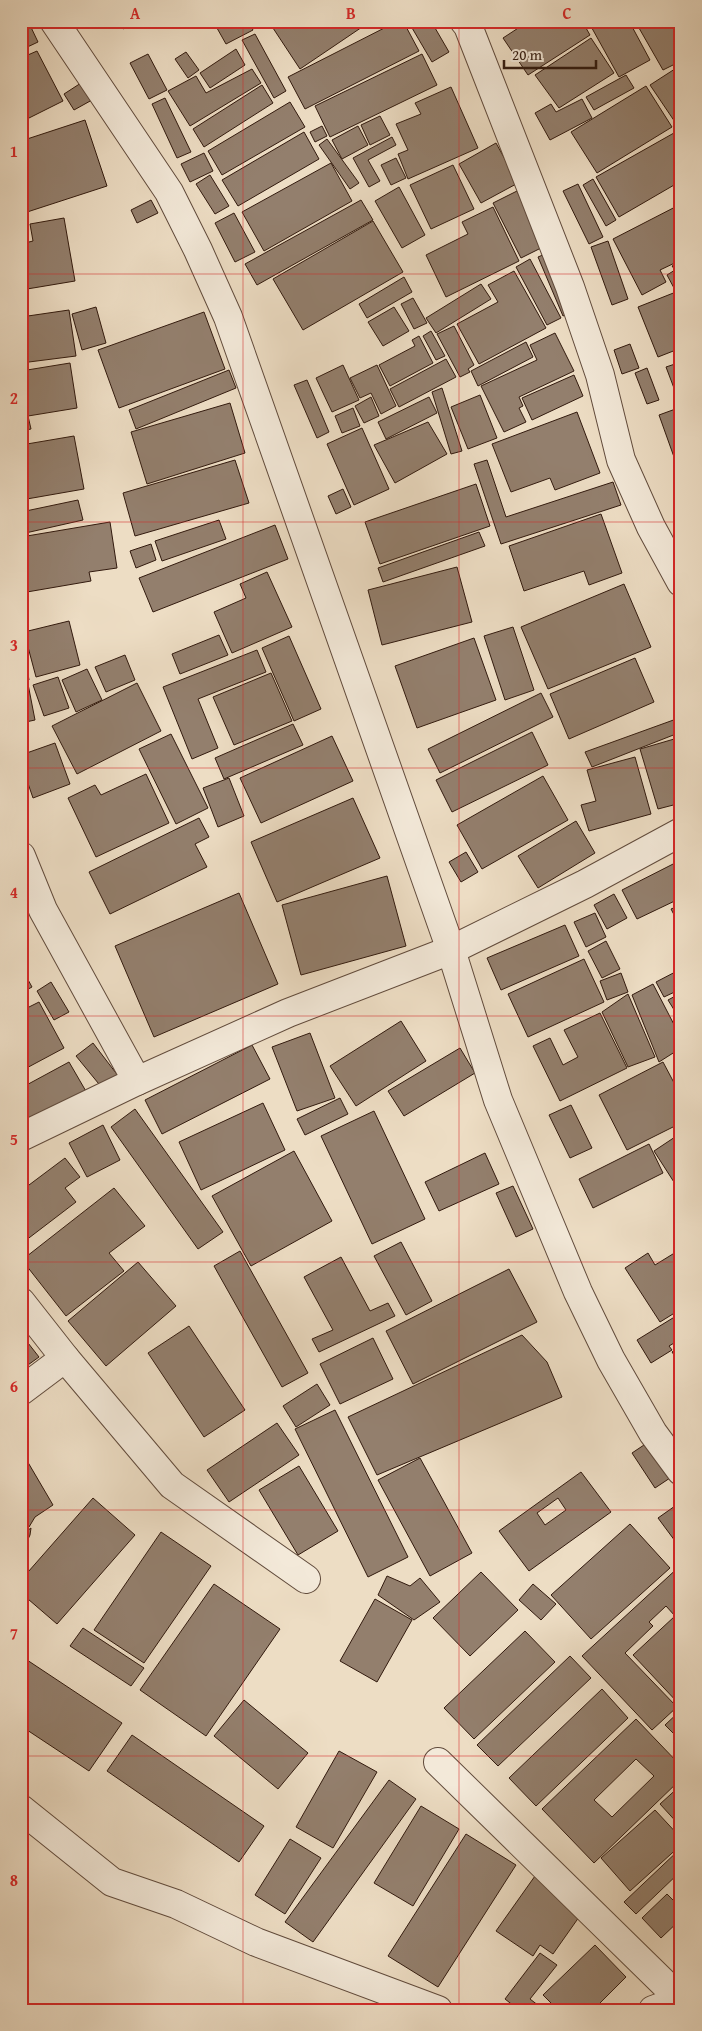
<svg xmlns="http://www.w3.org/2000/svg" width="702" height="2031" font-family="'Gentium Book Plus',serif">
  <rect width="100%" height="100%" fill="#edddc4"/>
  <filter id="stains"><feTurbulence type="fractalNoise" baseFrequency=".004" numOctaves="4"/><feColorMatrix values="0 0 0 0 .2 0 0 0 0 .09 0 0 0 0 .02 0 0 0 .5 -.17"/></filter>
  <radialGradient id="worn" r=".72"><stop offset=".6" stop-color="#630" stop-opacity="0"/><stop offset="1" stop-color="#630" stop-opacity=".3"/></radialGradient>
  <g fill="#937f6d" stroke="#321a0e" fill-rule="evenodd">
    <polygon points="21,21 28,21 38,42 21,50"/>
    <polygon points="118,21 136,21 123,29"/>
    <polygon points="213,21 248,21 253,30 226,44"/>
    <polygon points="276,21 371,21 300,69 271,25"/>
    <polygon points="398,21 403,21 419,51 305,109 288,77"/>
    <polygon points="408,21 431,21 449,52 432,62"/>
    <polygon points="529,21 582,21 590,35 528,75 503,38"/>
    <polygon points="588,21 629,21 650,60 619,77"/>
    <polygon points="635,21 681,21 681,61 663,70"/>
    <polygon points="255,34 286,91 274,98 242,40"/>
    <polygon points="591,38 614,73 559,108 535,75"/>
    <polygon points="236,49 245,65 210,88 200,73"/>
    <polygon points="37,51 63,101 21,122 21,58"/>
    <polygon points="186,52 199,70 188,78 175,59"/>
    <polygon points="148,54 167,90 149,99 130,63"/>
    <polygon points="422,54 437,85 330,137 315,106"/>
    <polygon points="681,65 681,123 677,125 650,85"/>
    <polygon points="252,69 261,83 190,126 168,91 196,76 206,93"/>
    <polygon points="626,75 634,88 594,110 586,97"/>
    <polygon points="81,83 92,100 74,110 64,94"/>
    <polygon points="262,85 273,103 204,147 193,129"/>
    <polygon points="646,86 672,127 597,173 571,132"/>
    <polygon points="451,87 478,148 408,179 398,154 408,150 396,124 421,114 415,103"/>
    <polygon points="165,98 191,152 177,158 152,104"/>
    <polygon points="582,99 592,118 550,140 535,113 551,104 556,112"/>
    <polygon points="290,102 305,127 222,175 208,151"/>
    <polygon points="380,116 390,135 370,145 361,125"/>
    <polygon points="85,120 107,186 21,214 21,141"/>
    <polygon points="322,126 327,136 315,142 310,132"/>
    <polygon points="358,126 368,145 342,159 332,140"/>
    <polygon points="681,129 681,181 619,217 596,177"/>
    <polygon points="304,132 319,159 238,206 222,180"/>
    <polygon points="392,137 396,145 368,160 380,181 369,187 353,158"/>
    <polygon points="327,139 359,183 350,189 319,145"/>
    <polygon points="496,143 518,183 481,203 459,164"/>
    <polygon points="204,153 213,171 190,182 181,164"/>
    <polygon points="396,158 406,178 391,185 381,165"/>
    <polygon points="331,163 352,201 264,251 242,212"/>
    <polygon points="453,165 474,209 431,229 410,185"/>
    <polygon points="210,175 229,206 215,214 196,184"/>
    <polygon points="593,179 616,220 606,226 583,185"/>
    <polygon points="578,184 603,237 589,244 563,191"/>
    <polygon points="399,187 425,235 402,248 375,201"/>
    <polygon points="517,191 545,246 521,258 493,203"/>
    <polygon points="151,200 158,213 137,223 131,210"/>
    <polygon points="361,200 373,220 257,285 245,264"/>
    <polygon points="681,204 681,260 660,270 666,282 642,295 613,239"/>
    <polygon points="493,207 519,261 446,297 426,255 468,234 462,222"/>
    <polygon points="234,213 255,252 235,262 215,223"/>
    <polygon points="64,218 75,281 21,290 21,244 33,241 30,224"/>
    <polygon points="373,221 403,272 303,330 273,279"/>
    <polygon points="608,241 628,299 612,305 591,247"/>
    <polygon points="550,252 575,311 563,316 538,257"/>
    <polygon points="530,259 561,318 547,325 516,267"/>
    <polygon points="681,262 681,284 674,288 667,275 675,270 672,266"/>
    <polygon points="514,271 546,328 479,364 457,324 498,302 488,285"/>
    <polygon points="404,277 412,292 367,318 359,304"/>
    <polygon points="481,284 491,299 436,333 426,318"/>
    <polygon points="681,290 681,348 658,357 638,307"/>
    <polygon points="413,298 427,323 414,329 401,304"/>
    <polygon points="96,307 106,343 82,350 72,314"/>
    <polygon points="394,307 409,331 383,346 368,322"/>
    <polygon points="69,310 76,356 21,363 21,317"/>
    <polygon points="204,312 225,369 119,408 98,350"/>
    <polygon points="454,326 474,365 468,369 470,372 460,377 437,334"/>
    <polygon points="431,331 445,356 436,360 423,336"/>
    <polygon points="555,333 574,371 519,397 523,406 519,408 526,422 504,432 481,386 537,360 530,345"/>
    <polygon points="419,336 433,363 390,386 379,365 415,346 412,340"/>
    <polygon points="526,342 533,357 478,386 471,371"/>
    <polygon points="630,344 639,368 622,374 614,350"/>
    <polygon points="446,359 456,377 399,407 390,389"/>
    <polygon points="681,362 681,404 680,404 666,367"/>
    <polygon points="70,363 77,408 28,416 31,429 21,431 21,371"/>
    <polygon points="343,365 359,400 332,412 316,378"/>
    <polygon points="377,365 396,406 381,414 371,393 360,398 350,378"/>
    <polygon points="647,368 659,400 647,404 635,373"/>
    <polygon points="229,370 236,388 136,429 129,410"/>
    <polygon points="574,375 583,396 532,420 522,398"/>
    <polygon points="307,380 329,432 317,438 294,385"/>
    <polygon points="442,388 462,451 451,454 432,392"/>
    <polygon points="480,395 497,438 468,449 451,407"/>
    <polygon points="371,397 379,416 364,423 355,406"/>
    <polygon points="429,397 437,413 386,439 378,422"/>
    <polygon points="230,403 245,453 147,484 131,432"/>
    <polygon points="681,407 681,470 679,471 659,415"/>
    <polygon points="353,408 360,426 342,433 335,416"/>
    <polygon points="577,412 600,473 555,490 550,478 511,492 492,444"/>
    <polygon points="428,422 447,454 395,483 374,445"/>
    <polygon points="362,428 389,489 354,505 327,444"/>
    <polygon points="74,436 84,489 21,500 21,445"/>
    <polygon points="235,460 249,503 135,536 123,493"/>
    <polygon points="487,460 506,517 613,482 621,505 501,544 474,464"/>
    <polygon points="476,484 490,526 380,564 365,522"/>
    <polygon points="343,489 351,507 336,514 328,496"/>
    <polygon points="78,500 83,520 21,534 21,512"/>
    <polygon points="601,514 622,573 589,585 584,571 524,591 509,546"/>
    <polygon points="219,520 226,539 162,561 155,541"/>
    <polygon points="110,522 117,568 89,572 91,581 21,593 21,537"/>
    <polygon points="275,525 288,559 153,612 139,578"/>
    <polygon points="479,532 485,546 383,582 378,568"/>
    <polygon points="151,544 156,560 136,568 130,551"/>
    <polygon points="457,567 472,622 382,645 368,590"/>
    <polygon points="267,572 292,627 232,653 214,612 246,598 240,584"/>
    <polygon points="624,584 651,647 548,689 521,627"/>
    <polygon points="69,621 80,665 36,677 24,632"/>
    <polygon points="513,627 534,690 505,700 484,636"/>
    <polygon points="21,632 29,680 21,681"/>
    <polygon points="219,635 228,655 180,674 172,654"/>
    <polygon points="289,636 321,709 294,721 262,648"/>
    <polygon points="474,638 496,700 417,728 395,666"/>
    <polygon points="257,650 266,672 198,699 218,748 192,759 163,687"/>
    <polygon points="125,655 135,680 106,692 95,667"/>
    <polygon points="635,658 654,702 569,739 550,694"/>
    <polygon points="87,669 102,700 76,712 62,680"/>
    <polygon points="271,673 292,721 234,745 213,697"/>
    <polygon points="58,677 69,708 44,716 33,685"/>
    <polygon points="137,683 161,731 77,774 52,726"/>
    <polygon points="28,684 35,720 21,723 21,685"/>
    <polygon points="541,693 553,717 440,773 428,749"/>
    <polygon points="679,718 681,732 592,767 585,752"/>
    <polygon points="293,724 303,745 224,779 215,758"/>
    <polygon points="532,732 548,765 452,812 436,780"/>
    <polygon points="171,734 208,808 176,824 139,749"/>
    <polygon points="332,736 353,781 261,823 240,778"/>
    <polygon points="681,737 681,803 658,809 640,749"/>
    <polygon points="55,743 70,784 33,798 21,763 21,755"/>
    <polygon points="635,757 651,814 589,831 581,805 596,801 587,770"/>
    <polygon points="146,774 169,823 96,857 68,798 95,785 101,795"/>
    <polygon points="543,776 568,820 482,869 457,825"/>
    <polygon points="229,778 244,816 218,827 203,788"/>
    <polygon points="353,798 380,858 277,902 251,842"/>
    <polygon points="199,818 209,837 195,844 207,867 110,914 89,872"/>
    <polygon points="576,821 595,853 538,888 518,856"/>
    <polygon points="466,852 478,872 461,882 449,862"/>
    <polygon points="679,861 681,865 681,898 637,919 622,890"/>
    <polygon points="387,876 406,946 301,975 282,905"/>
    <polygon points="239,893 278,984 154,1037 115,946"/>
    <polygon points="614,894 627,918 607,929 594,905"/>
    <polygon points="681,905 681,928 671,909"/>
    <polygon points="595,913 606,937 586,947 574,922"/>
    <polygon points="565,925 579,956 501,990 487,958"/>
    <polygon points="606,941 620,969 602,978 588,951"/>
    <polygon points="584,959 604,1002 528,1037 508,994"/>
    <polygon points="21,967 32,987 21,993"/>
    <polygon points="681,969 681,989 664,997 656,982"/>
    <polygon points="621,973 628,992 607,1000 600,981"/>
    <polygon points="51,982 69,1012 54,1020 37,991"/>
    <polygon points="653,984 681,1038 681,1048 659,1062 632,995"/>
    <polygon points="681,993 681,1021 668,1000"/>
    <polygon points="628,994 655,1057 628,1067 602,1012"/>
    <polygon points="39,1002 64,1048 21,1071 21,1011"/>
    <polygon points="600,1013 627,1068 560,1101 533,1046 550,1038 563,1065 578,1057 564,1030"/>
    <polygon points="401,1021 426,1061 356,1106 330,1066"/>
    <polygon points="310,1033 335,1098 297,1111 272,1047"/>
    <polygon points="93,1043 119,1077 103,1089 76,1056"/>
    <polygon points="252,1045 270,1079 162,1134 145,1100"/>
    <polygon points="460,1048 475,1073 404,1116 388,1091"/>
    <polygon points="681,1056 681,1070 675,1059"/>
    <polygon points="69,1062 87,1093 27,1126 21,1115 21,1088"/>
    <polygon points="663,1062 681,1096 681,1123 627,1150 599,1095"/>
    <polygon points="340,1098 348,1114 305,1135 297,1119"/>
    <polygon points="263,1103 285,1150 201,1190 179,1142"/>
    <polygon points="571,1105 592,1148 570,1158 549,1115"/>
    <polygon points="135,1109 223,1232 198,1249 111,1127"/>
    <polygon points="374,1111 425,1219 372,1244 321,1136"/>
    <polygon points="103,1125 120,1160 87,1177 69,1143"/>
    <polygon points="678,1135 681,1140 681,1193 654,1151"/>
    <polygon points="649,1144 663,1173 593,1208 579,1179"/>
    <polygon points="294,1151 332,1221 251,1266 212,1196"/>
    <polygon points="485,1153 499,1184 439,1211 425,1182"/>
    <polygon points="65,1158 80,1177 65,1188 76,1202 21,1244 21,1191"/>
    <polygon points="513,1186 533,1229 516,1237 496,1193"/>
    <polygon points="114,1188 145,1226 109,1253 124,1271 66,1316 22,1260"/>
    <polygon points="401,1242 432,1301 406,1315 374,1256"/>
    <polygon points="681,1249 681,1309 660,1322 625,1268 648,1253 655,1265"/>
    <polygon points="240,1251 308,1373 282,1387 214,1266"/>
    <polygon points="341,1257 370,1311 388,1303 395,1316 319,1352 312,1339 333,1330 304,1277"/>
    <polygon points="138,1262 176,1306 106,1366 68,1321"/>
    <polygon points="509,1269 537,1322 413,1384 386,1331"/>
    <polygon points="681,1313 681,1339 669,1346 672,1350 651,1363 637,1340"/>
    <polygon points="189,1326 245,1410 204,1437 148,1353"/>
    <polygon points="21,1334 39,1357 21,1370"/>
    <polygon points="522,1335 547,1362 562,1397 377,1475 348,1417"/>
    <polygon points="373,1338 393,1379 340,1404 320,1364"/>
    <polygon points="681,1346 681,1365 672,1352"/>
    <polygon points="317,1384 330,1405 296,1427 283,1406"/>
    <polygon points="335,1410 408,1557 368,1577 295,1429"/>
    <polygon points="277,1423 299,1455 229,1502 207,1470"/>
    <polygon points="650,1441 673,1476 655,1488 632,1453"/>
    <polygon points="420,1458 472,1553 430,1576 378,1480"/>
    <polygon points="26,1459 53,1505 35,1517 29,1527 21,1534 21,1461"/>
    <polygon points="299,1466 338,1531 298,1555 259,1490"/>
    <path d="M581 1472 611 1512 529 1571 499 1531ZM558 1498 566 1510 545 1525 537 1513Z"/>
    <polygon points="93,1498 135,1535 57,1624 21,1593 21,1580"/>
    <polygon points="675,1506 681,1514 681,1549 658,1518"/>
    <polygon points="630,1524 670,1568 591,1639 551,1595"/>
    <polygon points="31,1528 30,1535 21,1554 21,1535"/>
    <polygon points="161,1532 211,1566 144,1663 94,1630"/>
    <polygon points="681,1565 681,1702 679,1704 633,1655 675,1616 666,1606 649,1622 653,1626 625,1653 677,1707 652,1730 582,1656"/>
    <polygon points="481,1572 518,1610 470,1656 433,1618"/>
    <polygon points="387,1576 410,1586 420,1578 440,1602 414,1620 378,1595"/>
    <polygon points="214,1584 280,1629 206,1736 140,1690"/>
    <polygon points="533,1584 556,1604 541,1620 519,1600"/>
    <polygon points="375,1599 412,1620 377,1682 340,1661"/>
    <polygon points="83,1628 144,1668 131,1686 70,1646"/>
    <polygon points="525,1631 555,1662 474,1739 444,1708"/>
    <polygon points="21,1656 122,1723 89,1771 21,1726"/>
    <polygon points="570,1656 591,1678 498,1766 477,1745"/>
    <polygon points="602,1689 628,1718 536,1806 509,1778"/>
    <polygon points="244,1700 308,1753 278,1789 214,1736"/>
    <polygon points="681,1710 681,1741 665,1725"/>
    <path d="M636 1719 681 1766V1779L594 1863 542 1809ZM636 1759 654 1776 612 1817 594 1800Z"/>
    <polygon points="132,1735 264,1826 239,1862 107,1771"/>
    <polygon points="339,1751 377,1772 333,1848 296,1827"/>
    <polygon points="389,1780 416,1799 313,1942 285,1922"/>
    <polygon points="681,1785 681,1827 660,1804"/>
    <polygon points="421,1806 459,1829 413,1906 374,1883"/>
    <polygon points="655,1810 681,1838 681,1845 630,1891 601,1858"/>
    <polygon points="466,1834 516,1865 438,1987 388,1956"/>
    <polygon points="290,1839 321,1858 285,1914 255,1895"/>
    <polygon points="681,1848 681,1871 636,1914 624,1902"/>
    <polygon points="535,1876 584,1910 553,1954 540,1945 533,1956 496,1931"/>
    <polygon points="667,1894 681,1908 681,1919 661,1938 642,1918"/>
    <polygon points="595,1945 626,1977 593,2010 558,2010 543,1995"/>
    <polygon points="540,1953 557,1965 530,1999 543,2009 519,2010 505,1999"/>
    <polygon points="506,2004 514,2010 502,2010"/>
  </g>
  <g fill="none" stroke-linecap="round" stroke-linejoin="round">
    <defs>
      <g id="minor">
        <polyline points="54,21 169,192 198,250 228,317 451,950 498,1100 578,1292 611,1360 653,1433 681,1471"/>
        <polyline points="464,21 468,26 570,287 600,375 621,460 651,527 681,582"/>
        <polyline points="21,856 43,910 137,1081 288,1013 451,950 585,884 681,832"/>
        <polyline points="21,1137 137,1081"/>
        <polyline points="21,1302 65,1358 172,1485 306,1579"/>
        <polyline points="21,1391 65,1358"/>
        <polyline points="438,1762 681,2000"/>
        <polyline points="21,1809 112,1882 176,1904 256,1942 438,2010"/>
        <polyline points="653,2010 680,2000"/>
      </g>
    </defs>
    <use href="#minor" stroke="#614b3c" stroke-width="30"/>
    <use href="#minor" stroke="#f3e9d9" stroke-width="28"/>
  </g>
  <path fill="none" stroke="#d62828" stroke-width="1" stroke-opacity="0.55" d="M243 21V2010M459 21V2010M21 274H681M21 522H681M21 768H681M21 1016H681M21 1262H681M21 1510H681M21 1756H681"/>
  <rect width="702" height="2031" fill="none" stroke="#edddc4" stroke-width="55"/>
  <path d="M504 60v8h92v-8" fill="none" stroke="#321a0e" stroke-width="2.5"/>
  <text x="512" y="60" font-size="15" fill="#321a0e" stroke="#f3e9d9" stroke-width="4" paint-order="stroke">20 m</text>
  <rect x="28" y="28" width="646" height="1976" fill="none" stroke="#d62828" stroke-width="2"/>
  <g font-size="16" text-anchor="middle" font-weight="bold" fill="#d62828">
    <text x="135" y="19">A</text>
    <text x="351" y="19">B</text>
    <text x="567" y="19">C</text>
    <text x="14" y="157">1</text>
    <text x="14" y="404">2</text>
    <text x="14" y="651">3</text>
    <text x="14" y="898">4</text>
    <text x="14" y="1145">5</text>
    <text x="14" y="1392">6</text>
    <text x="14" y="1639">7</text>
    <text x="14" y="1886">8</text>
  </g>
  <rect width="100%" height="100%" filter="url(#stains)"/>
  <rect width="100%" height="100%" fill="url(#worn)"/>
</svg>
